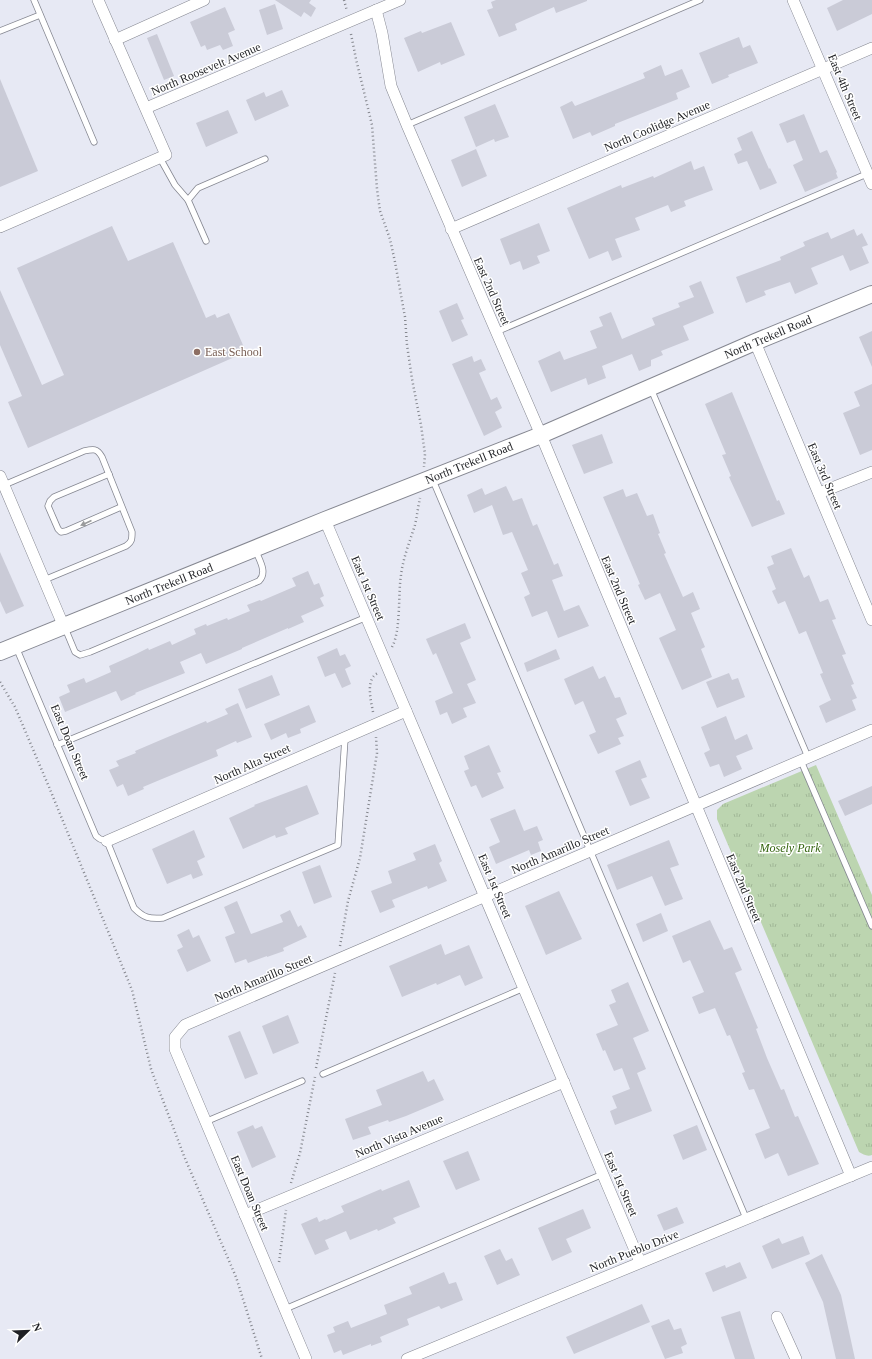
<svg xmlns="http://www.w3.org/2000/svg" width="872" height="1359" font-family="'Times New Roman',serif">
  <defs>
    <pattern id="grass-tufts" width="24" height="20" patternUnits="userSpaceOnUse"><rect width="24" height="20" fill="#bcd5b0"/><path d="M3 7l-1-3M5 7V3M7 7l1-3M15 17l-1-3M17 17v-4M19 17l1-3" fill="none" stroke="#a1b797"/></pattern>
  </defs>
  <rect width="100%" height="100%" fill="#e7e9f4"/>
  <path fill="url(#grass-tufts)" d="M816 765 872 895V1155C867 1157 863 1154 859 1152L717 819V810L723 804Z"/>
  <g fill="#cacbd7">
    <polygon points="275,0 311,0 309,3 316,8 311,17 304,12 301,17"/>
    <polygon points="496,0 587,0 587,1 556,13 554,7 515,24 517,30 499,37 487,10 493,8 491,2"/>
    <polygon points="843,0 872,0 872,14 837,31 827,8"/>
    <polygon points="275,4 283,29 267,35 259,10"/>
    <polygon points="225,7 235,30 228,33 233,46 223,50 220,45 207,50 205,45 201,47 190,22"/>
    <polygon points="451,22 465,55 441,65 440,62 418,72 404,38 421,31 422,33"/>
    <polygon points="157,34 174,76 164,80 147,38"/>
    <polygon points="739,37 743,48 750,45 758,63 728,75 729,77 712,84 699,53"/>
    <polygon points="661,65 665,76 682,69 690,87 676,93 678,99 615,124 615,126 592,136 590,132 573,139 560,107 572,101 575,106 645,78 643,73"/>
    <polygon points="0,79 38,171 0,187"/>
    <polygon points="282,90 289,106 255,121 246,100 264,92 266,97"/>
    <polygon points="495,104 509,137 495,142 494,139 476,147 464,117"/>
    <polygon points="228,110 238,133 206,147 196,123"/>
    <polygon points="804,114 820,153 827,150 837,172 836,173 838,178 805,192 793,165 803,160 795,140 787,143 779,124"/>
    <polygon points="752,131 769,169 770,168 777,183 760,190 747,161 738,164 734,154 742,150 737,138"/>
    <polygon points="476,149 487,176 462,187 451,160"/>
    <polygon points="691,161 694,170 704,166 713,190 684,201 686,206 671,212 668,205 635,218 640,230 615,239 622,257 612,261 608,251 589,259 567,208 621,185 622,188 653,176 654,178"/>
    <polygon points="539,223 550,251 537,256 540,263 523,270 520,261 510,265 500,239"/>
    <polygon points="112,226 128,261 173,242 206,318 215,314 217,318 229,313 246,352 28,448 8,402 22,396 0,345 0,290 42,385 64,375 17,268"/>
    <polygon points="854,229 857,236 862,233 868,245 862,247 869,263 850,271 843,255 811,268 818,284 795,294 790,282 764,291 766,295 746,303 736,277 781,260 780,257 805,246 803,242 828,232 831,239"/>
    <polygon points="701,281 714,313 683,326 689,340 661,351 663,355 651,360 651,366 639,371 632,354 602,366 606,378 588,385 586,378 551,392 538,361 560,351 564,360 597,348 590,331 603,326 599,317 611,312 622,339 655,325 652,318 680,307 678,303 694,297 689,286"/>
    <polygon points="457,303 464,319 461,320 468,335 452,342 439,311"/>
    <polygon points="872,331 872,367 859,337"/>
    <polygon points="472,356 474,362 481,359 486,370 479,373 491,400 497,397 502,408 495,412 502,427 484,436 452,364"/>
    <polygon points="872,384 872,450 860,455 843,413 860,406 854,392"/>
    <polygon points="732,392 777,501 779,500 785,514 752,527 729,477 731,476 722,455 726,454 705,404"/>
    <polygon points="602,434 613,463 584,474 572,445"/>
    <polygon points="506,486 513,501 522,498 533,526 537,524 554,565 558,563 563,576 552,580 564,611 579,605 589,626 558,638 547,611 532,617 524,597 530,594 521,573 528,570 512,532 503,535 492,505 474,513 467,495 482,488 485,495"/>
    <polygon points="623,489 626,497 637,493 647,516 653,514 660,533 658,534 666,553 664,554 683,597 693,592 700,609 691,613 705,647 701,649 712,677 682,690 659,638 676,630 660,593 645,600 638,585 640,584 603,497"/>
    <polygon points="791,548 804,578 809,575 820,602 828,599 836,619 832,620 846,654 842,655 854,684 851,685 857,698 852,700 856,710 826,723 819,706 831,700 820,674 823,673 806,631 799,634 785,601 778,604 772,591 776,589 767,567 774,564 771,556"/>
    <polygon points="0,552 24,606 6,614 0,601"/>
    <polygon points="308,571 314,585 319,583 324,596 320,598 324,606 301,616 304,622 288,629 288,628 242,648 242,649 206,664 201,653 180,662 185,673 135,693 136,694 121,701 116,691 65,712 59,697 70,692 67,685 84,678 86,683 111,672 109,666 136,654 148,648 149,650 170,641 172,645 196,634 194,629 206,624 207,626 227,618 228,620 250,611 247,605 260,600 261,601 296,586 292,578"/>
    <polygon points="465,623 471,638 460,643 476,680 467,684 476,703 463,708 467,717 452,724 447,712 440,715 435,701 453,693 436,653 433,655 426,639"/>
    <polygon points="337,648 340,656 345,654 351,666 345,669 351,684 342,688 335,673 325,677 317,657"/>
    <polygon points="556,649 560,659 527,672 524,663"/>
    <polygon points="593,666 599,679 605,676 615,698 620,697 627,714 616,719 624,736 618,738 621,744 598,754 589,735 596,732 583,701 575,705 564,679"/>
    <polygon points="729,673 732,680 738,678 745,697 717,708 706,682"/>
    <polygon points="272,675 280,695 246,709 238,689"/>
    <polygon points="238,703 252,737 237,743 236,741 216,750 218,756 162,779 143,787 144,789 128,796 123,784 117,787 109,770 119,766 116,761 136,753 135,751 163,739 206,721 207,723 228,714 225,709"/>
    <polygon points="309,705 316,722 300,729 301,733 288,738 286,733 271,740 264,724"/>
    <polygon points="726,716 735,740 747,734 753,749 736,756 742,769 724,777 719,764 710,767 704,753 710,750 701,727"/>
    <polygon points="489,745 501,772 497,773 504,788 482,798 476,785 471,787 464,771 469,769 464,756"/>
    <polygon points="640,760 647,777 641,779 650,798 630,806 615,771"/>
    <polygon points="307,785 319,814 285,828 288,834 276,838 275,835 243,849 229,818 255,806 254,805"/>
    <polygon points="872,786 872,804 845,816 838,801"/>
    <polygon points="515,809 524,831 537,826 543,840 538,842 541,851 531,855 529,850 496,864 489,847 500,842 490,819"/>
    <polygon points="194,830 205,857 197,861 203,875 193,879 191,874 167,884 152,849"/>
    <polygon points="669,840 679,865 670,868 683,899 665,906 652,876 617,890 607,865"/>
    <polygon points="435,844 442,861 439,863 447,881 428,889 427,886 392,900 395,907 380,913 371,891 392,883 388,871 416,860 413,853"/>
    <polygon points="320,865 332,897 314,904 302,872"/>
    <polygon points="559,891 582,939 546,955 525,906"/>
    <polygon points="237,901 251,934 283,922 280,915 290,910 298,927 301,925 307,937 283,948 284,951 267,957 267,956 248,963 246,959 235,963 225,937 235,933 224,907"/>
    <polygon points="661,913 668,931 643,942 636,924"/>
    <polygon points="710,920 724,950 732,947 742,970 735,973 758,1028 756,1029 767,1058 781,1090 784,1089 795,1117 798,1116 819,1164 788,1176 778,1153 765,1159 755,1134 770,1128 754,1089 749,1090 742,1073 745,1072 730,1035 727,1036 715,1008 699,1014 692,997 704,992 690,960 683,963 672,936"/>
    <polygon points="189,929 193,938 199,935 211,961 187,972 177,950 183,947 177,935"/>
    <polygon points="441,944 445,955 469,945 483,978 465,986 460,975 437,985 436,983 402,997 389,966"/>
    <polygon points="628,982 649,1031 633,1038 646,1069 637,1073 652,1111 615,1125 610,1111 617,1108 612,1096 630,1089 622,1068 614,1071 605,1050 603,1051 596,1034 618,1025 609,1005 616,1002 611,990"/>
    <polygon points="288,1015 299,1043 273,1054 262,1026"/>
    <polygon points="240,1031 258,1074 245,1079 228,1036"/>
    <polygon points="423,1071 428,1082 434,1079 444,1100 406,1116 389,1122 388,1120 368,1127 371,1134 353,1140 345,1119 382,1105 376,1090"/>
    <polygon points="253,1125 255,1129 262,1126 276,1157 252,1168 237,1132"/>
    <polygon points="697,1125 707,1150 683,1160 673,1135"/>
    <polygon points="468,1151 480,1180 456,1190 443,1161"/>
    <polygon points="409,1180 420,1207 393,1218 396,1223 378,1231 377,1229 350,1240 346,1231 325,1240 329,1249 315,1255 301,1224 317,1217 319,1222 325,1219 326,1220 344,1212 341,1206 381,1189 382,1191"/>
    <polygon points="677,1207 684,1223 664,1231 657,1215"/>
    <polygon points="583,1209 591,1228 566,1239 572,1252 552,1261 538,1228"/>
    <polygon points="803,1236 810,1254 772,1269 762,1246 779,1238 782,1244"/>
    <polygon points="500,1249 506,1261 512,1258 520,1275 497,1285 484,1256"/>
    <polygon points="822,1254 841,1295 855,1359 836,1359 823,1302 805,1263"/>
    <polygon points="740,1262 747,1278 713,1292 705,1273 725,1265 726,1268"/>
    <polygon points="444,1272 449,1284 456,1282 463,1300 441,1309 439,1306 407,1319 409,1325 380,1337 382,1342 371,1346 371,1344 343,1355 341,1350 334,1353 327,1335 335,1332 333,1327 348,1321 351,1328 387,1314 384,1305 412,1294 409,1287"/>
    <polygon points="642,1304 650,1322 574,1354 566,1337"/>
    <polygon points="740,1311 755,1359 735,1359 721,1317"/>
    <polygon points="669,1319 674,1330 681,1328 687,1344 681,1347 683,1353 665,1359 651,1326"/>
  </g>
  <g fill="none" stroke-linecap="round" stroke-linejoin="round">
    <defs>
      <g id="lane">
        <polyline points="34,0 94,142"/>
        <polyline points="0,31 40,15"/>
        <polyline points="407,125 700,0"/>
        <polyline points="160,158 175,185 188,200 206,241"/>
        <polyline points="188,200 198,188 265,159"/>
        <polyline points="496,332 869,173"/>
        <polyline points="651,389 808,757"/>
        <polyline points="109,474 54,497 50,501 48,506 58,529 61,532 66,531 121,507"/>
        <polyline points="432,478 746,1218"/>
        <path d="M4 485 84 451C93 449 97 448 102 457L132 532C132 539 132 542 126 546L44 580"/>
        <path d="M65 628 75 652 80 655 90 652 259 581C268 572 259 560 255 549"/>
        <path d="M16 647 96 836 100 839 107 841 134 908C144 918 149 919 163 918L338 845 345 738"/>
        <polyline points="57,745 367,617"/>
        <polyline points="801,761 872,926"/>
        <polyline points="323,1074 524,988"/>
        <polyline points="205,1122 302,1081"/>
        <polyline points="285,1309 603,1174"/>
      </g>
      <g id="street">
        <polyline points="793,0 872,184"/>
        <polyline points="376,10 382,33 391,86 407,125 541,435 851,1176"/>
        <polyline points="115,40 204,0"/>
        <polyline points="146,108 400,0"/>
        <polyline points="0,227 166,155 98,0"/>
        <polyline points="451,229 872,48"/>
        <polyline points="755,342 872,620"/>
        <polyline points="0,476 64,627"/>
        <polyline points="819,493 872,472"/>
        <polyline points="325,520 640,1262"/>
        <polyline points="107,841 406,711"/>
        <polyline points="245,1215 564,1082"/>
        <polyline points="777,1317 796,1359"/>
        <polyline points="306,1359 175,1049 175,1037 185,1025 872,730"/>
        <polyline points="407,1359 872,1167"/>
      </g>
      <polyline id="secondary" points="0,652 325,520 541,435 755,342 872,294"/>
    </defs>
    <use href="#lane" stroke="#858791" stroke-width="7"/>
    <use href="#street" stroke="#858791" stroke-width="12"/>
    <use href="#secondary" stroke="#858791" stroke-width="18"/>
    <g stroke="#85878e" stroke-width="2.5" stroke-dasharray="1 3" stroke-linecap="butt">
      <polyline points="344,0 347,11"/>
      <polyline points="351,34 356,59 372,125 377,189 380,211 390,239 395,262 405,317 407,345 412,379 421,425 425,454 424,467"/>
      <path d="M392 647C401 631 398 594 401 575 403 558 410 541 415 525 417 516 418 507 420 498"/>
      <polyline points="0,682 15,707 49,787 132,990 151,1069 184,1156 236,1277 262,1359"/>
      <path d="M373 712C371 701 365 679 378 673"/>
      <polyline points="340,946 348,901 360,858 377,753 376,737"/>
      <polyline points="316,1068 335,973"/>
      <polyline points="291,1183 300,1153 315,1077"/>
      <polyline points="279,1262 286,1210"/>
    </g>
    <use href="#lane" stroke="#fff" stroke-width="5.5"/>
    <use href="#street" stroke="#fff" stroke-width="11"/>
    <use href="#secondary" stroke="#fff" stroke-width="16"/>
  </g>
  <defs><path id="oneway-solid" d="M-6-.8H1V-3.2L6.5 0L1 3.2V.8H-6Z"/></defs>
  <use fill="#9a9b9c" href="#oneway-solid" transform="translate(86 523) rotate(156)"/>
  <circle fill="#8d6e63" stroke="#fff" stroke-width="1.5" cx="197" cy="352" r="4"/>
  <g text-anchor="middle" stroke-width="3" stroke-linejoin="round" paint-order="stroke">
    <g font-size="12" fill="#1f2024" stroke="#fff">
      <text transform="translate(206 69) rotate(-23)" y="4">North Roosevelt Avenue</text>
      <text transform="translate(845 87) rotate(67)" y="4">East 4th Street</text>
      <text transform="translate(657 126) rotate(-23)" y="4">North Coolidge Avenue</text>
      <text transform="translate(492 291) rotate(66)" y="4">East 2nd Street</text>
      <text transform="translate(768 337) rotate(-23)" y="4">North Trekell Road</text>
      <text transform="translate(469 463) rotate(-22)" y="4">North Trekell Road</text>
      <text transform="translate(825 476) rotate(67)" y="4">East 3rd Street</text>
      <text transform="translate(169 584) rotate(-22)" y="4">North Trekell Road</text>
      <text transform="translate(368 588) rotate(67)" y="4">East 1st Street</text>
      <text transform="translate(619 590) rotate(67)" y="4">East 2nd Street</text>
      <text transform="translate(70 742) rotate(67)" y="4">East Doan Street</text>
      <text transform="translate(252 764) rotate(-24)" y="4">North Alta Street</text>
      <text transform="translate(560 850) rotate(-23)" y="4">North Amarillo Street</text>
      <text transform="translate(495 886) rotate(67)" y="4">East 1st Street</text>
      <text transform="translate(744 888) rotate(67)" y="4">East 2nd Street</text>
      <text transform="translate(263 978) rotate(-23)" y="4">North Amarillo Street</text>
      <text transform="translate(399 1136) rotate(-23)" y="4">North Vista Avenue</text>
      <text transform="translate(621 1184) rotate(67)" y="4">East 1st Street</text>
      <text transform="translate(250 1193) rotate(67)" y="4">East Doan Street</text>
      <text transform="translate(634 1251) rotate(-22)" y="4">North Pueblo Drive</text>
    </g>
    <g font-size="12" fill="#785e54" stroke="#fff" text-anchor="start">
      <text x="205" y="356">East School</text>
    </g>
    <g font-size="12" font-style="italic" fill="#35650f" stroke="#fff">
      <text x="790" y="852">Mosely Park</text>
    </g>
  </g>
  <g transform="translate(28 1331) rotate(67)" stroke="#ffffff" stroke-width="3" paint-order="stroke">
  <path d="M0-3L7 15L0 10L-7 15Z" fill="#1f2024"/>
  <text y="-6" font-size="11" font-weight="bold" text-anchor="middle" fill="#1f2024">N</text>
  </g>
</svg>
